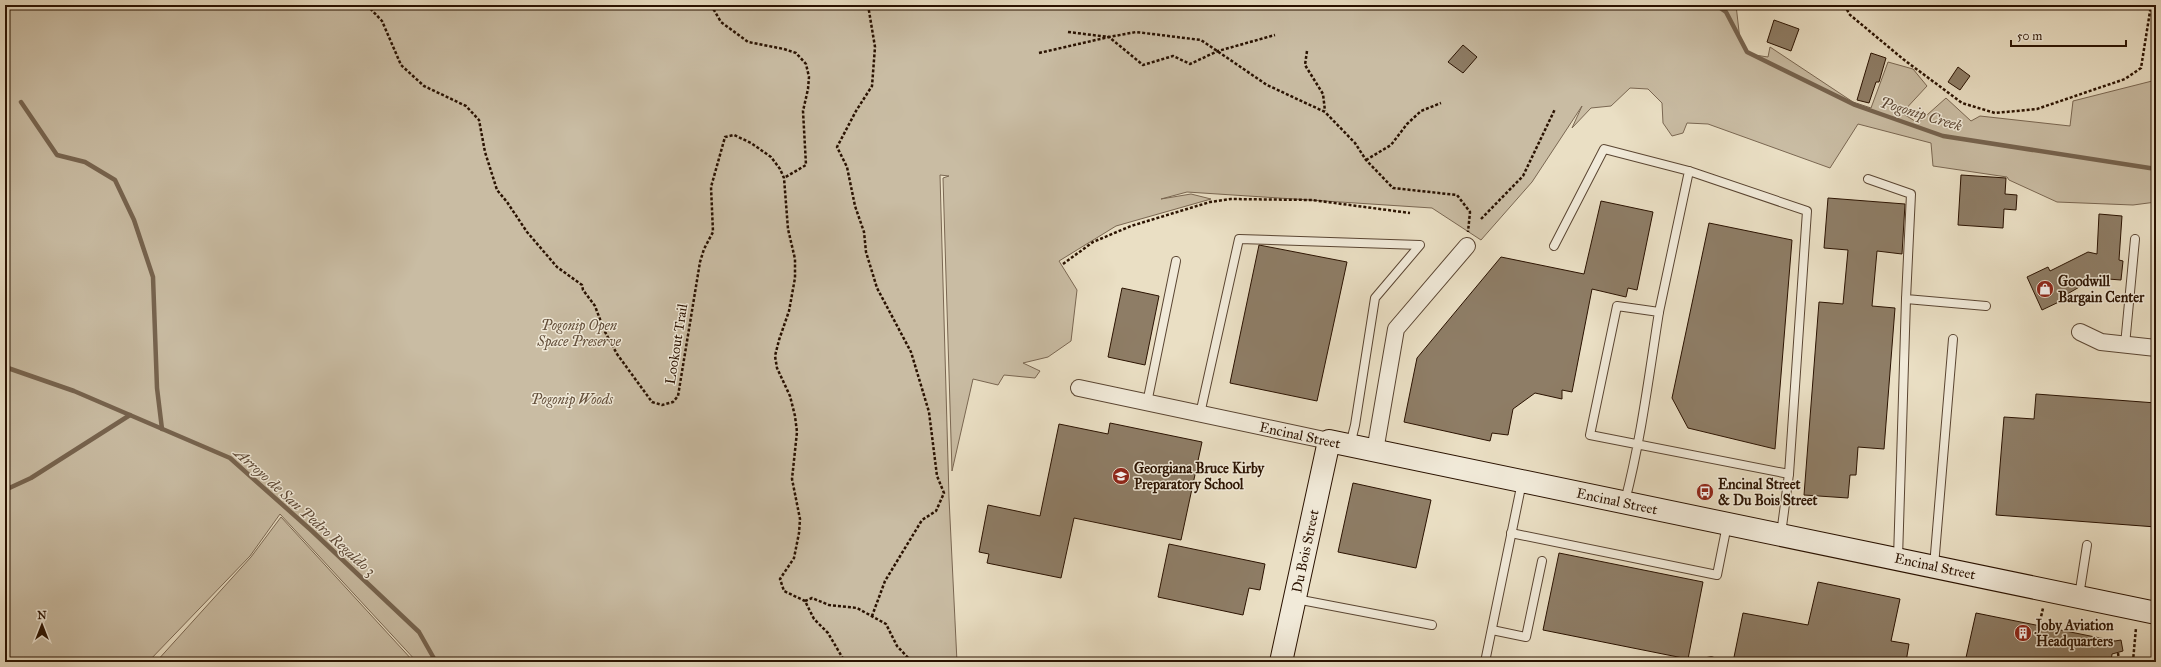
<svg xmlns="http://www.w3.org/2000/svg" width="2161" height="667" font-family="'IM FELL Great Primer',serif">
  <rect width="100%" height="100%" fill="#eadfc4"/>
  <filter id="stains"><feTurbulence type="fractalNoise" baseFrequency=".005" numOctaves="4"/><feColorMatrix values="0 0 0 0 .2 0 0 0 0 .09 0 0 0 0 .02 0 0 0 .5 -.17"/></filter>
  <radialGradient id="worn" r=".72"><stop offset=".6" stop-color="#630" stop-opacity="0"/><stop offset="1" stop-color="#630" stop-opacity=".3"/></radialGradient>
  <g fill="#c9bca3" stroke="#7a6752">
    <polygon points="5,5 1736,5 1740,40 1748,54 1768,57 1770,47 1853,102 1871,108 1888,62 1913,69 1927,86 1902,113 1918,123 1946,98 1971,121 1980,116 2070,126 2073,101 2156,80 2156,202 2133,205 2057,202 2009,180 2007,177 1933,166 1931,143 1858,124 1830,168 1708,124 1687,123 1683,133 1672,136 1663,123 1662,103 1648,89 1630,88 1611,106 1591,108 1572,128 1582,106 1532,182 1481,240 1432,208 1187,192 1161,199 1191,194 1211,199 1116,226 1059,261 1077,290 1071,341 1048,357 1023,363 1040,371 1035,378 1004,375 998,385 973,379 952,471 943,178 949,176 940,175 949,498 957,662 417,662 280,514 250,556 148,662 5,662"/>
    <polygon points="281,517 414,662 156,662 251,557"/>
  </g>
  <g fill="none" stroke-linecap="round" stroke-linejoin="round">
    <g stroke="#76634e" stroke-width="4.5">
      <polyline points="1716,5 1726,12 1747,52 1855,105 1943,136 2156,169"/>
      <polyline points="21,102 57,155 85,162 115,180 134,220 153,277 157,388 162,429"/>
      <polyline points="5,367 74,391 230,458 312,531 419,632 436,662"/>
      <polyline points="5,490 31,478 130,415"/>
    </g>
  </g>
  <g fill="#8e7d66" stroke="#2a1201">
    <polygon points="1774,20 1799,29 1791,51 1767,42"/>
    <polygon points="1463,45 1477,57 1463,73 1448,62"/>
    <polygon points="1871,53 1886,58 1879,82 1876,82 1869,103 1857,100"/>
    <polygon points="1958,67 1970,76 1960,90 1948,82"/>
    <polygon points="1961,175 2006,178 2005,194 2017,195 2016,210 2004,209 2003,228 1958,225"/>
    <polygon points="1828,198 1905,204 1902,254 1877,251 1872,306 1895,308 1884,449 1858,447 1856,475 1850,475 1848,498 1804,495 1819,302 1843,304 1848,250 1824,248"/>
    <polygon points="1601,201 1653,212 1637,290 1628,288 1626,297 1592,289 1572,392 1562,390 1562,399 1535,393 1513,409 1508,435 1492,433 1490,441 1404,422 1417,358 1501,257 1584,274"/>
    <polygon points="2099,214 2122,216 2119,260 2123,261 2121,280 2095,278 2062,297 2063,300 2042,310 2027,277 2048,267 2050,271 2088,252 2097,254"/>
    <polygon points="1709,223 1792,240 1775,449 1688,428 1672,398"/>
    <polygon points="1259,245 1347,262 1317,401 1230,383"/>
    <polygon points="1122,288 1159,296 1145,365 1108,357"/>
    <polygon points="2036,394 2156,403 2156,527 1996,515 2004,417 2034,419"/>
    <polygon points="1110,423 1202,442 1181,540 1074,518 1061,578 987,563 989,554 979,552 988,505 1040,516 1059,424 1108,434"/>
    <polygon points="1353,483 1431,500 1416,568 1338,552"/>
    <polygon points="1169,544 1265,564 1260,590 1249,588 1243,615 1158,597"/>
    <polygon points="1559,553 1703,582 1688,659 1543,630"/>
    <polygon points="1818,582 1900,599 1891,641 1909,644 1906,662 1733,662 1743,613 1808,625"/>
    <polygon points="1976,613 2115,641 2121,640 2123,651 2112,654 2111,662 1965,662"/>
  </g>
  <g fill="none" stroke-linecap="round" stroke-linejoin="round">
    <defs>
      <g id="lane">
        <polyline points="1868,179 1911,194 1906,299 1986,306"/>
        <polyline points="1554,246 1604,149 1689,171 1659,312"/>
        <polyline points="2125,345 2135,239"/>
        <polyline points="1147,403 1176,261"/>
        <polyline points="1200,414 1239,239 1420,245 1375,298 1355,425 1350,445"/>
        <path d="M1625 501C1641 440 1649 375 1659 312L1617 306 1590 435 1789 474 1807 211 1689 171"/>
        <polyline points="1511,533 1717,575 1727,525"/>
        <polyline points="1781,534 1789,474"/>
        <polyline points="1898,558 1906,299"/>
        <polyline points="1934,566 1953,339"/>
        <polyline points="2079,596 2087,545"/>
        <polyline points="1296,599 1432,625"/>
        <polyline points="1492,630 1526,637 1542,561"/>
        <polyline points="1485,662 1522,482"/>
        <polyline points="1707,662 1711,661"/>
      </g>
      <g id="street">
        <polyline points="2080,332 2101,342 2156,348"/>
        <polyline points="1079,388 1329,441"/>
        <polyline points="1375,451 1396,329 1467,246"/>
      </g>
      <polyline id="secondary" points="1281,662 1329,441 2156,613"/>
    </defs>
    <use href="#lane" stroke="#5a4532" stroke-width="10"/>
    <use href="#street" stroke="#5a4532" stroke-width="18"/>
    <use href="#secondary" stroke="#2a1201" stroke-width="24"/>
    <g stroke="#2a1201" stroke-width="2.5" stroke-dasharray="3 2" stroke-linecap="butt">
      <polyline points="367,5 382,21 401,65 424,86 466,106 479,120 485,152 497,190 507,202 527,232 557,267 582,285 583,290 595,306 604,330 617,354 652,402 662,405 673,402 678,396 700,262 704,249 713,232 711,187 725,137 734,135 751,143 771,157 780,169 784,178 788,229 795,259 795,278 789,311 779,340 775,356 777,368 790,396 795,416 797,432 792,479 800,519 799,533 794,558 780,579 784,591 805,601 814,619 828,633 845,662"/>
      <polyline points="711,5 721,22 748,42 784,49 796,53 806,64 809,77 808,89 803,111 806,165 784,178"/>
      <polyline points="868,5 875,47 872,86 856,111 837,147 847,167 855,206 864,232 866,252 877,288 911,352 929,412 937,476 944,493 936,511 922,520 885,581 872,616"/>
      <polyline points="1845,5 1849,14 1903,59 1962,103 1995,113 2037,109 2125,79 2141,68 2151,5"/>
      <polyline points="1068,32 1109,37 1136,32 1201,40 1267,85 1325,112 1355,143 1366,160 1393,188 1457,195 1470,212 1468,232"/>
      <polyline points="1307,51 1305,65 1323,94 1325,111"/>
      <polyline points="1039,53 1109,37 1143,65 1173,56 1190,64 1218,51 1275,35"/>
      <polyline points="1366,160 1391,145 1407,124 1421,111 1441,103"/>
      <polyline points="1481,219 1523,176 1555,109"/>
      <polyline points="1063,264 1093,242 1131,226 1210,202 1231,199 1312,200 1410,213"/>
      <polyline points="805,601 812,598 829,605 857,608 886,624 897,646 912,662"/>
      <polyline points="2039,626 2043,608"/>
      <polyline points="2118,653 2119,660 2133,661 2136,628"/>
    </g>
    <use href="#lane" stroke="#f1ead9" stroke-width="8"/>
    <use href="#street" stroke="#f1ead9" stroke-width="16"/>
    <use href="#secondary" stroke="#f1ead9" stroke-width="22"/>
  </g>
  <defs>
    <symbol id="shop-disc" viewBox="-11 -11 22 22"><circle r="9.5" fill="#8f2418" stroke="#f1ead9"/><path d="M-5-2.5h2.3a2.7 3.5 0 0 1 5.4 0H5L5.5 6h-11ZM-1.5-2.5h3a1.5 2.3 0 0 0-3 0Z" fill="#fff"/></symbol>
    <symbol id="school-disc" viewBox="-11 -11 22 22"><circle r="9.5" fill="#8f2418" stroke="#f1ead9"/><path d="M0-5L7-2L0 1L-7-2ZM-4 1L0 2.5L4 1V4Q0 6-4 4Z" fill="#fff"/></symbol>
    <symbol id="bus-disc" viewBox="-11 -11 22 22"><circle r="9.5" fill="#8f2418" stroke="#f1ead9"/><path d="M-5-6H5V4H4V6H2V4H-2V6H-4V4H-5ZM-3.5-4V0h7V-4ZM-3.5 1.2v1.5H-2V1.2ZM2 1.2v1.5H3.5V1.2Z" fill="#fff"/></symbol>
    <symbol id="building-disc" viewBox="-11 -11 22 22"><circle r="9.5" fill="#8f2418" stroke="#f1ead9"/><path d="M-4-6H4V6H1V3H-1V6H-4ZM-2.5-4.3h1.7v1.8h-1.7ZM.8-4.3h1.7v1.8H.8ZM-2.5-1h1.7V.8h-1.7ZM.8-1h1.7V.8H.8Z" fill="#fff"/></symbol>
  </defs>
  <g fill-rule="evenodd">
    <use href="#shop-disc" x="2035" y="279" width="20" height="20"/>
    <use href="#school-disc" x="1111" y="466" width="20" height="20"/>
    <use href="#bus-disc" x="1695" y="482" width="20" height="20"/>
    <use href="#building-disc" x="2013" y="623" width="20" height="20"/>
  </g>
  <g text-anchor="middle" stroke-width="3" stroke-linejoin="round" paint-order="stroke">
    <g font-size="14" font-weight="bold" fill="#2a1201" stroke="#f1ead9" text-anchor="start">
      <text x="2058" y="286">Goodwill<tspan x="2058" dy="16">Bargain Center</tspan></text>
      <text x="1134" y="473">Georgiana Bruce Kirby<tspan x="1134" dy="16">Preparatory School</tspan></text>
      <text x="1718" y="489">Encinal Street<tspan x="1718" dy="16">&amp; Du Bois Street</tspan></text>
      <text x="2036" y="630">Joby Aviation<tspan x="2036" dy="16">Headquarters</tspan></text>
    </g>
    <g font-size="14" font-style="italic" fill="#624e3a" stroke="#f1ead9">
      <text x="579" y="330">Pogonip Open<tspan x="579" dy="16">Space Preserve</tspan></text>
      <text x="572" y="404">Pogonip Woods</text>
    </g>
    <g font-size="14" fill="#2a1201" stroke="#f1ead9">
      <text transform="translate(676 344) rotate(-81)" y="5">Lookout Trail</text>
      <text transform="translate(1300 435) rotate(12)" y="5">Encinal Street</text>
      <text transform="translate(1617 501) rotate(12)" y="5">Encinal Street</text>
      <text transform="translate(1305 551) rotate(-78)" y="5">Du Bois Street</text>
      <text transform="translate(1935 566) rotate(12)" y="5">Encinal Street</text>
    </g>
    <g font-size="15" font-style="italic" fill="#5d4835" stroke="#f1ead9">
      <text transform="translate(1921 114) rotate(17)" y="5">Pogonip Creek</text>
      <text transform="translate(305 512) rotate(42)" y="5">Arroyo de San Pedro Regaldo 3</text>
    </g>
  </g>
  <rect width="2161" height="667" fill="none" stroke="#eadfc4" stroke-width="20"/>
  <rect x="6" y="6" width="2149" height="655" fill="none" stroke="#2a1201" stroke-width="2"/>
  <rect x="10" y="10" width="2141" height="647" fill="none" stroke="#2a1201"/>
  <g transform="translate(42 625)" stroke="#f1ead9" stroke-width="3" paint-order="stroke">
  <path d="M0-3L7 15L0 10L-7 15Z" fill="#2a1201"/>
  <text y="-6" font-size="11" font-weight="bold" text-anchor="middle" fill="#2a1201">N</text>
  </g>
  <path d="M2011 40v6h115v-6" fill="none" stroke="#2a1201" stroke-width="2"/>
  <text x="2017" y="40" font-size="12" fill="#2a1201" stroke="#f1ead9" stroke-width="3" paint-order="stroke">50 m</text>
  <rect width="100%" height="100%" filter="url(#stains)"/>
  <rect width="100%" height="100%" fill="url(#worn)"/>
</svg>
